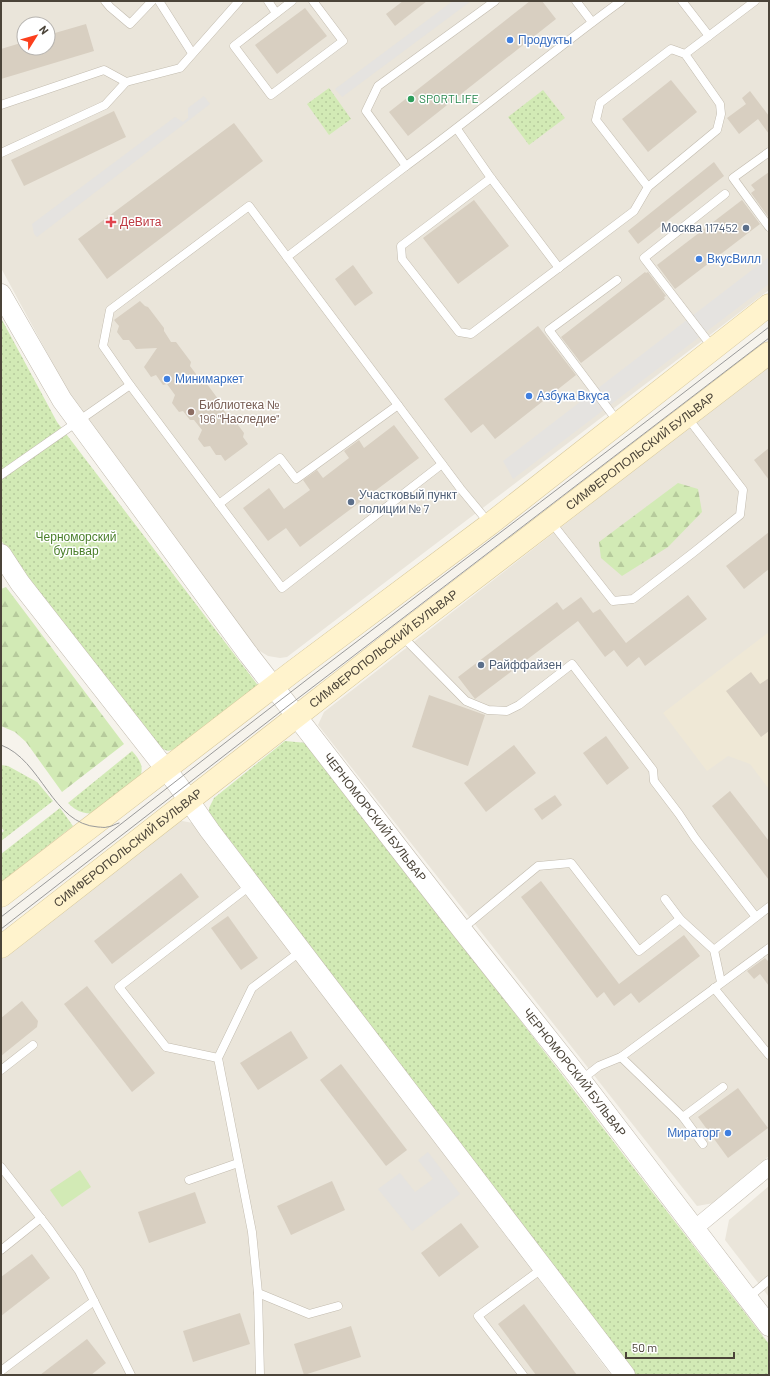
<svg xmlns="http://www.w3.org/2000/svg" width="770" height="1376" font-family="Barlow,sans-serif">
  <defs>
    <pattern id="grass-dots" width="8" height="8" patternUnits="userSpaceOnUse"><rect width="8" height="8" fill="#d2eab5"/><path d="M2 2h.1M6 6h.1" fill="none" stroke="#b6ca9c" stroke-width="1.8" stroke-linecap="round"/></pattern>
    <pattern id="forest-firs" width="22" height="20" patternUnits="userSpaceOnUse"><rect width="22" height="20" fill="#d2eab5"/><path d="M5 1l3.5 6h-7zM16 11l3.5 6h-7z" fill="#b6ca9c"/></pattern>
  </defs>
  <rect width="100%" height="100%" fill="#f6f3ec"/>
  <g fill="#eae5da" fill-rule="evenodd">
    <path d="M1 1H769V290L287 657 280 658 268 656 258 650 84 421 1 268ZM24 24H48V48H24Z"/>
    <polygon points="769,365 769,1156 714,1203 697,1206 318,725 324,712"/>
    <polygon points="177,820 193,823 611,1375 1,1375 1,958"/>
    <polygon points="769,1186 769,1297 725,1240 729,1220"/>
  </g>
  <polygon fill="#efe8d6" points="769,632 769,789 750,764 728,756 707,771 663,713"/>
  <g fill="url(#grass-dots)">
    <polygon points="329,88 351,119 329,135 307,104"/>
    <polygon points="543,90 565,118 529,145 508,117"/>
    <polygon points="1,318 57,422 260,688 183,747 168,751 157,747 26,578 1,540"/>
    <polygon points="285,741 307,743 769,1344 769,1375 633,1375 209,823 209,808 214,798"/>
    <path d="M132 751C140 760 145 767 139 779L93 814C82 813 76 811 68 803Z"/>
    <polygon points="1,765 8,766 37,782 53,801 1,841 1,833 4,831 1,827"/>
    <polygon points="60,808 73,826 1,882 1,854"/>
  </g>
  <g fill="url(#forest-firs)">
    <polygon points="678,483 698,489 702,512 668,547 622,576 601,558 599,542"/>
    <polygon points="6,587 124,744 62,792 26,742 15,732 1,726 1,589"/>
  </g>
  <polygon fill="#d2eab5" points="80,1170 91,1187 62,1207 50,1190"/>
  <g fill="#e5e3e0">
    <polygon points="453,1 471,1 342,97 335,89"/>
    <polygon points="204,96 210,104 37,237 34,234 32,224 175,117 183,122 188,118 188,108"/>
    <polygon points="769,257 769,284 513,479 503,461"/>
    <polygon points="428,1152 460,1194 412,1231 378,1189 400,1173 415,1192 433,1179 418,1160"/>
  </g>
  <g fill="#d8cfc1">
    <polygon points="403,1 427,1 395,26 386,14"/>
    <polygon points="530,1 542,1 556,19 408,136 389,112"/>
    <polygon points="305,8 327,36 277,74 255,45"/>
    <polygon points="86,24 94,51 1,79 1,49 24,42 24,48 48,48 48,35"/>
    <polygon points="671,80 697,112 648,152 622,119"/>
    <polygon points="750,91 769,116 769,134 758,119 739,134 727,118 746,104 742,98"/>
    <polygon points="114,111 126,137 24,186 11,160"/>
    <polygon points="234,123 263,161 107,279 78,239"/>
    <polygon points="714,162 724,176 638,244 628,231"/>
    <polygon points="769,172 769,218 751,193 755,190 751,185"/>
    <polygon points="474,200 509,246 458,284 423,238"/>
    <polygon points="742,200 760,224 675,289 657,265"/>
    <polygon points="353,265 373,293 355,306 335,279"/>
    <polygon points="645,272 646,273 648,272 666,296 664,297 665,299 581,363 561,337"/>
    <polygon points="140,301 145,306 148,307 164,328 164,331 171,342 176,342 191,362 190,366 199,378 202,377 218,399 217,402 226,413 229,413 244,433 243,437 248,444 225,461 221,455 216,455 210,446 204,447 198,439 202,430 194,420 190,420 183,411 179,412 172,403 175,395 167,384 163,385 156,375 151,377 144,367 157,348 136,349 129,340 123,340 117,332 119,326 114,320"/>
    <polygon points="538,326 576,375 495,439 483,424 471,433 444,399"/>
    <polygon points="394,425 419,458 300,547 286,528 268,541 243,508 269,488 284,509 310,490 303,480 317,470 323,478 349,458 344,451 359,440 364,448"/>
    <polygon points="769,448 769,480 754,460"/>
    <polygon points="769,532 769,569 744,589 726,566"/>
    <polygon points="688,595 707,619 645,666 639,657 627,667 614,650 605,657 578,621 475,699 458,677 557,602 563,610 581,597 593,613 600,609 626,643"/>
    <polygon points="751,672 760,684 769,678 769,731 761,737 726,691"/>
    <polygon points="429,695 485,715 468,766 412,747"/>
    <polygon points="606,736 629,768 607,785 583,753"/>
    <polygon points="514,745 536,773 486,812 464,783"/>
    <polygon points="730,791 769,841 769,880 712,806"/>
    <polygon points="555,795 562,805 542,820 534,809"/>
    <polygon points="181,873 199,897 112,964 94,941"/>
    <polygon points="541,881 619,984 684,935 700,956 639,1003 631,993 614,1006 604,992 597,998 521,897"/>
    <polygon points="228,916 258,958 241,970 211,928"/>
    <polygon points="765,958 769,962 769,986 760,974 754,979 747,971"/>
    <polygon points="87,986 155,1073 132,1092 64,1004"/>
    <polygon points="22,1001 38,1021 37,1027 1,1056 1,1018"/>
    <polygon points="291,1031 308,1058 258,1090 240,1063"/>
    <polygon points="341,1064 407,1150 386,1166 320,1080"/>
    <polygon points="738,1088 768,1128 728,1158 698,1117"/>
    <polygon points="332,1181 345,1210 291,1235 277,1206"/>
    <polygon points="195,1192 206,1223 149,1243 138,1212"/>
    <polygon points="461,1223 479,1247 439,1277 421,1253"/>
    <polygon points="32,1254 50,1278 1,1316 1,1277"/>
    <polygon points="524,1304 577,1375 536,1375 498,1324"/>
    <polygon points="240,1313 250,1344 193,1362 183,1331"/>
    <polygon points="351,1326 361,1357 304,1375 294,1344"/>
    <polygon points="87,1339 106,1363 91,1375 40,1375"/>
  </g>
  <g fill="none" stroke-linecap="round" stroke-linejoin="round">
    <defs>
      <g id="service">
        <polyline points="105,1 110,7 130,24 152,1"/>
        <polyline points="159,1 192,53"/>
        <polyline points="268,1 276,13"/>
        <polyline points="292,1 234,46 271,95 343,41 313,1"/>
        <polyline points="576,1 592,22"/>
        <polyline points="682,1 709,36"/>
        <polyline points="685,54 720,104 721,114 717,130 648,187 596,120 600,103 671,49 685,54 755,1"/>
        <polyline points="1,105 104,70 126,82"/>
        <polyline points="457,129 491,178 559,268"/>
        <polyline points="769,152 733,178 769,227"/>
        <polyline points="1,153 105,105 126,82 180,68 239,1"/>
        <path d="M406 166C479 113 548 54 621 1"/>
        <polyline points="491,178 401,246 402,259 459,332 471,334 634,211 648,187"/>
        <polyline points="617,280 549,330 618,422"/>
        <polyline points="713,348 644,258 725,194"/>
        <polyline points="130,385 103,346 110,310 249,206 287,257"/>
        <polyline points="1,475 130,385 282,588 442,464"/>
        <polyline points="219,504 280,458 296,479 398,405"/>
        <polyline points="551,522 613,601 633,599 694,552 740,515 743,490 687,417"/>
        <polyline points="489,523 460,488 287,257 406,166 366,111 378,86 495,1"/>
        <polyline points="402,636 466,701 488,710 507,711 519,705 572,664 653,770 654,781 679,814 695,838 756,917 769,907"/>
        <polyline points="665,899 680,919 714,950 721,982"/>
        <polyline points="462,929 538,866 571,863 639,951 680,919"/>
        <polyline points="714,950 756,917"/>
        <polyline points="714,988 769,1055"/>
        <polyline points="621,1057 683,1117 723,1087"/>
        <polyline points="218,1058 166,1047 119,987 251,885"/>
        <polyline points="1,1070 33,1045"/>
        <polyline points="581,1080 599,1066 621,1057 769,948"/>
        <polyline points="683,1117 703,1144"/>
        <polyline points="1,1167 50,1230 79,1271 131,1375"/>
        <polyline points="189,1180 238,1163"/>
        <polyline points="1,1250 41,1218"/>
        <polyline points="258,1293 309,1314 338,1306"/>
        <polyline points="748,1298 769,1280"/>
        <polyline points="1,1371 94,1301"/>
        <polyline points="260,1375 258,1293 252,1232 218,1058 252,988 301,951"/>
        <polyline points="523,1375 478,1316 543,1268"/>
      </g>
      <polyline id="minor" points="694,1229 769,1167"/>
      <g id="tertiary">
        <path id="s1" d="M1 294 62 400 249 655 462 930 581 1080 769 1326"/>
        <polyline points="1,554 20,583 178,785 210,831 625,1375"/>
      </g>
      <g id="secondary">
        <polyline points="1,896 291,673 490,524 769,305"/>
        <path id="s2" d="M1 947 401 635 769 353"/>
      </g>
    </defs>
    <use href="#service" stroke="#c2bbae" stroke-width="9"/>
    <use href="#minor" stroke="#c2bbae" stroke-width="17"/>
    <use href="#tertiary" stroke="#c2bbae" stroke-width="21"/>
    <use href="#secondary" stroke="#d6c79b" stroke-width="23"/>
    <use href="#service" stroke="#fff" stroke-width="8"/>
    <use href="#minor" stroke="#fff" stroke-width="16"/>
    <use href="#tertiary" stroke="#fff" stroke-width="20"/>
    <use href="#secondary" stroke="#fff3cd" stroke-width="22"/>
    <g stroke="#9a9a9a" stroke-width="1">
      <path d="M1 745C42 760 52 824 98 827 101 827 105 828 107 827 111 827 115 824 119 823"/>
      <path d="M1 917C104 838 206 757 309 678 462 561 617 445 769 327"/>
      <polyline points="1,929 288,706 769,338"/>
    </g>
  </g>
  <g fill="#3f7fe0" stroke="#fff" stroke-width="1.5">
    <circle cx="510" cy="40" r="4"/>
    <circle cx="699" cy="259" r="4"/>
    <circle cx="167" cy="379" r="4"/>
    <circle cx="529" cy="396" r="4"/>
    <circle cx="728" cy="1133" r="4"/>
  </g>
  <circle fill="#2e9e5b" stroke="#fff" stroke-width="1.5" cx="411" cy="99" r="4"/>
  <path fill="#e0444e" stroke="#fff" stroke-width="1.5" d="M109 216h4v4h4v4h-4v4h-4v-4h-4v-4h4z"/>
  <g fill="#5c6f8a" stroke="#fff" stroke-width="1.5">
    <circle cx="746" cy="228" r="4"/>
    <circle cx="351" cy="502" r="4"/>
    <circle cx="481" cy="665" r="4"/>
  </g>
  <circle fill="#8d6e63" stroke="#fff" stroke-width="1.5" cx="191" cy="412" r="4"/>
  <g text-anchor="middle" stroke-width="3" stroke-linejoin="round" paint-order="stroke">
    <g font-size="12" fill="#366cbe" stroke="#fff" text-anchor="start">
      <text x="518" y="44">Продукты</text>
      <text x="707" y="263">ВкусВилл</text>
      <text x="175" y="383">Минимаркет</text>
      <text x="537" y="400">Азбука Вкуса</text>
      <text x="720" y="1137" text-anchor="end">Мираторг</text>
    </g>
    <g font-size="12" fill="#27864d" stroke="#fff" text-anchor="start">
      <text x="419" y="103">SPORTLIFE</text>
    </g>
    <g font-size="12" fill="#be3a42" stroke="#fff" text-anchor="start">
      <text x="120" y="226">ДеВита</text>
    </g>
    <g font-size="12" fill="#4e5e75" stroke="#fff" text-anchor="start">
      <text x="738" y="232" text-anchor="end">Москва 117452</text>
      <text x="359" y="499">Участковый пункт<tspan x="359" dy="14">полиции № 7</tspan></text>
      <text x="489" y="669">Райффайзен</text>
    </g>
    <g font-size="12" fill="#785e54" stroke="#fff" text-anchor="start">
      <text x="199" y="409">Библиотека №<tspan x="199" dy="14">196 "Наследие"</tspan></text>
    </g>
    <g font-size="12" fill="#4b4439" stroke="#fff">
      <text dy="4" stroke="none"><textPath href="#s2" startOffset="809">СИМФЕРОПОЛЬСКИЙ БУЛЬВАР</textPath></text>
      <text dy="4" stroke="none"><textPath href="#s2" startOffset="485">СИМФЕРОПОЛЬСКИЙ БУЛЬВАР</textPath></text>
      <text dy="4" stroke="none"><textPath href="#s1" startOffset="644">ЧЕРНОМОРСКИЙ БУЛЬВАР</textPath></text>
      <text dy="4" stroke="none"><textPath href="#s2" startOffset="161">СИМФЕРОПОЛЬСКИЙ БУЛЬВАР</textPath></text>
      <text dy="4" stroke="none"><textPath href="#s1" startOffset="968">ЧЕРНОМОРСКИЙ БУЛЬВАР</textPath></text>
    </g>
    <g font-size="12" fill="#4a7f2a" stroke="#fff">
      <text x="76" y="541">Черноморский<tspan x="76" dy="14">бульвар</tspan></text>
    </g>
  </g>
  <rect width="770" height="1376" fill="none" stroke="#4b4439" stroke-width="4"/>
  <g transform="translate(36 36) rotate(53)"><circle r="19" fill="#ffffff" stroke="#b7b4b0"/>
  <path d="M0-3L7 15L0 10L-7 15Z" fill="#fc3f1d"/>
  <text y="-6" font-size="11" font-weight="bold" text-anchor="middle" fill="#4b4439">N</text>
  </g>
  <path d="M626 1352v6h108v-6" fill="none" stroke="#4b4439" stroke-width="2"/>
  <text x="632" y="1352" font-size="12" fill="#4b4439" stroke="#ffffff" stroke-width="3" paint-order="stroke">50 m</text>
</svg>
